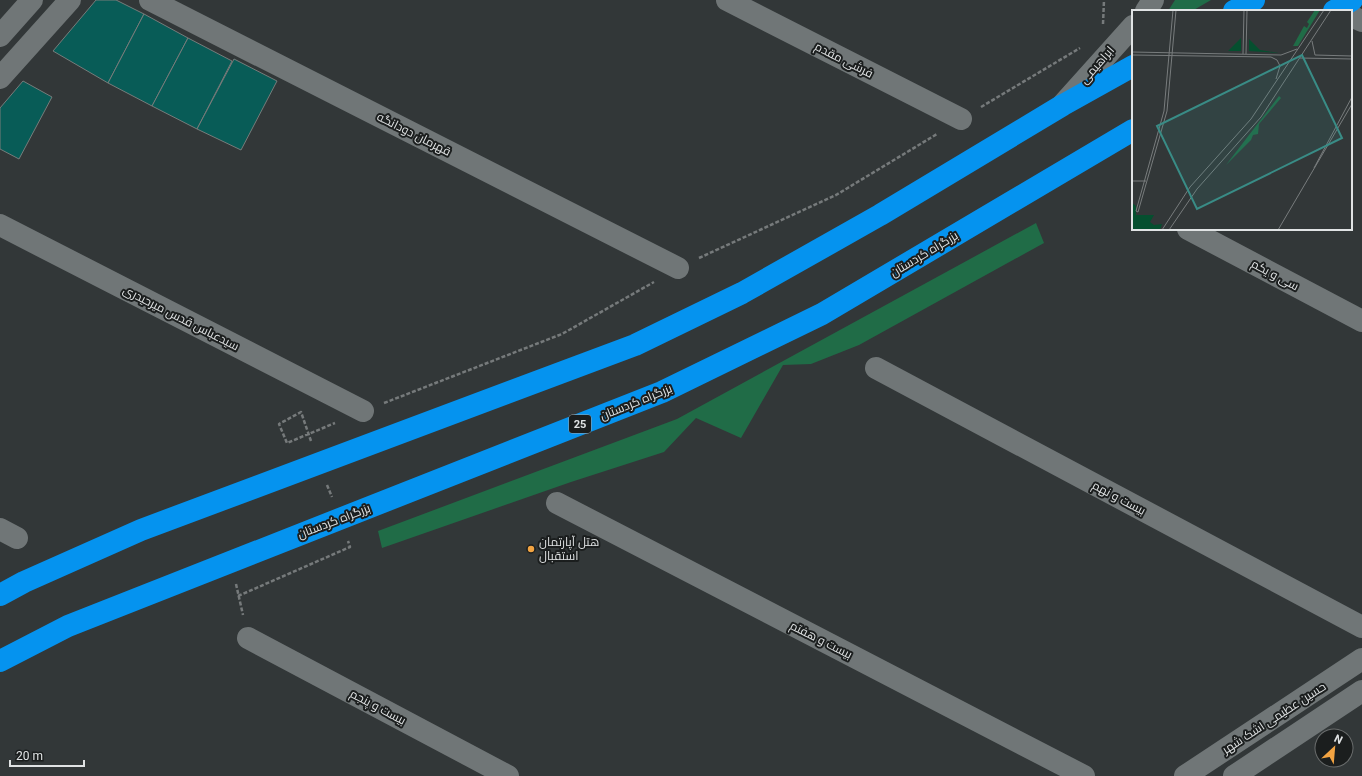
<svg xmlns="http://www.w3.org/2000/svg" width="1362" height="776" font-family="Roboto,Cairo,sans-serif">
  <rect width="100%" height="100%" fill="#323738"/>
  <g fill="#206c47">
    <polygon points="1175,0 1211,0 1192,11 1168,11"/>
    <polygon points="1036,223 1044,243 859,345 811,364 783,365 741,438 696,418 664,452 571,482 382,548 378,531 677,419"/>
  </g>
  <g fill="#085c57" stroke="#767c7b">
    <polygon points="96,0 116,0 144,14 108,83 53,51"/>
    <polygon points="144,14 188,38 152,106 108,83"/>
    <polygon points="188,38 232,61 197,129 152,106"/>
    <polygon points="234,59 277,81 241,150 197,129"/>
    <polygon points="23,81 52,97 19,159 0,149 0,108"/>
  </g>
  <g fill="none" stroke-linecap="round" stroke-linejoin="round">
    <g stroke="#767a7b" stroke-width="2.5" stroke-dasharray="4 2" stroke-linecap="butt">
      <polyline points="1103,24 1104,0"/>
      <polyline points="981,107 1080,48"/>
      <polyline points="699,258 836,195 937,134"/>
      <polyline points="384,403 562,334 654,282"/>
      <polyline points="311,441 301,412 279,424 287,443 335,423"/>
      <polyline points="327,485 332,497"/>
      <polyline points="236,584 243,615"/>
      <polyline points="238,596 350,547 348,541"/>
    </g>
    <g stroke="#707677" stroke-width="22">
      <polyline points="150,0 678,268"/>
      <polyline points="727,0 961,119"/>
      <polyline points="1146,11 1153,0"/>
      <polyline points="1351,16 1362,21"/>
      <polyline points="0,36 32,0"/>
      <polyline points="0,78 70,0"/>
      <polyline points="1063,104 1133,26"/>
      <polyline points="0,225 363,411"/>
      <polyline points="1188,229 1362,321"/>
      <polyline points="876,368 1362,627"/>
      <polyline points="557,503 1084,776"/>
      <polyline points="0,529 17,538"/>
      <polyline points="248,638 508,776"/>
      <polyline points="1185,776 1362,659"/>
      <polyline points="1234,776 1362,691"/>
    </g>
    <g stroke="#0593ef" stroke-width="22">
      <polyline points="1234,11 1254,0"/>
      <polyline points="1334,11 1352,0"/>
      <polyline points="0,595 24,582 141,530 635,345 742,293 880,215 1063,105 1133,66"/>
      <polyline points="0,661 68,626 662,392 822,314 1133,130"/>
    </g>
  </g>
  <circle fill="#f3a442" stroke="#1b1e1e" stroke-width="1.5" cx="531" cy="549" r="4"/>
  <g text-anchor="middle" stroke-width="4" stroke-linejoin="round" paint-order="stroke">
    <rect fill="#1b1e1e" stroke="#a5a8a9" stroke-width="1" x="569" y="415" width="22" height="18" rx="3"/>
    <g font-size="11" font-weight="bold" fill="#e0e3e4">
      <text x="580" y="428">25</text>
    </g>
    <g font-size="12" fill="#e0e3e4" stroke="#1b1e1e">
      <text transform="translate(844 60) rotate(27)" y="4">فرشی مقدم</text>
      <text transform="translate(1097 65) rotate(-49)" y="4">ابراهیمی</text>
      <text transform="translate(414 134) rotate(27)" y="4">قهرمان دودانگه</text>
      <text transform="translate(924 254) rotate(-31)" y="4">بزرگراه کردستان</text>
      <text transform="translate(1275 275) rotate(28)" y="4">سی و یکم</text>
      <text transform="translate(181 318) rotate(27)" y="4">سیدعباس قدس میرحیدری</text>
      <text transform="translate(636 402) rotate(-22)" y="4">بزرگراه کردستان</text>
      <text transform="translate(1119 498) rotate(28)" y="4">بیست و نهم</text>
      <text transform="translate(334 521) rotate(-21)" y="4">بزرگراه کردستان</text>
      <text transform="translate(821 640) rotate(27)" y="4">بیست و هفتم</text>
      <text transform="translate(378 707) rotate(28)" y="4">بیست و پنجم</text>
      <text transform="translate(1274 718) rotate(-33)" y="4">حسین عظیمی اشک شهر</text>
    </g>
    <g font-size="12" fill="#e0e3e4" stroke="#1b1e1e" text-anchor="start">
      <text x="539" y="546">هتل آپارتمان<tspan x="539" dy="14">استقبال</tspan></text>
    </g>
  </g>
  <g transform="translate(1132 10)">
    <rect width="220" height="220" fill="#323738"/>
    <path d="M109 28V41H96ZM117 29 128 40 147 43 117 41ZM0 193 4 196V205H22L18 212 22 215 30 214 28 220H0Z" fill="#054f2f"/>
    <path d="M183 0H188L166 36H161L172 16 175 18 177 14 175 12ZM147 86 149 88 127 114 126 124 121 125 119 130 94 155Z" fill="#206c47"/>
    <path fill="none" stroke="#787c7d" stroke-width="1" d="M180 31 183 45 220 46M0 42 149 45 165 39M111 44 112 0M114 44 115 0M0 45 139 47 145 50 148 56 144 69M168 48 220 49M182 158 220 87M0 171H14M6 202 4 201 32 101 41 0M6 202 35 101 44 0M30 220 58 177 119 109 192 0M37 220 65 179 129 107 199 0M146 220 220 94"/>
    <path fill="#398c86" fill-opacity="0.15" stroke="#398c86" stroke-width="2" d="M170 45 210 128 65 199 25 116Z"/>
    <rect width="220" height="220" fill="none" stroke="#e0e3e4" stroke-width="2"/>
  </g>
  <g transform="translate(1334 748) rotate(26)"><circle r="19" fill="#1b1e1e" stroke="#6a6d6d"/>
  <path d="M0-3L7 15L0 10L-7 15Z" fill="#f3a442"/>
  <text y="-6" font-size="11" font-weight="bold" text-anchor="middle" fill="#e0e3e4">N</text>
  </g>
  <path d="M10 760v6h74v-6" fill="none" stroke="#e0e3e4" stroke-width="2"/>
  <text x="16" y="760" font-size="12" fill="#e0e3e4" stroke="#1b1e1e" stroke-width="3" paint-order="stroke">20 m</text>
</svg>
